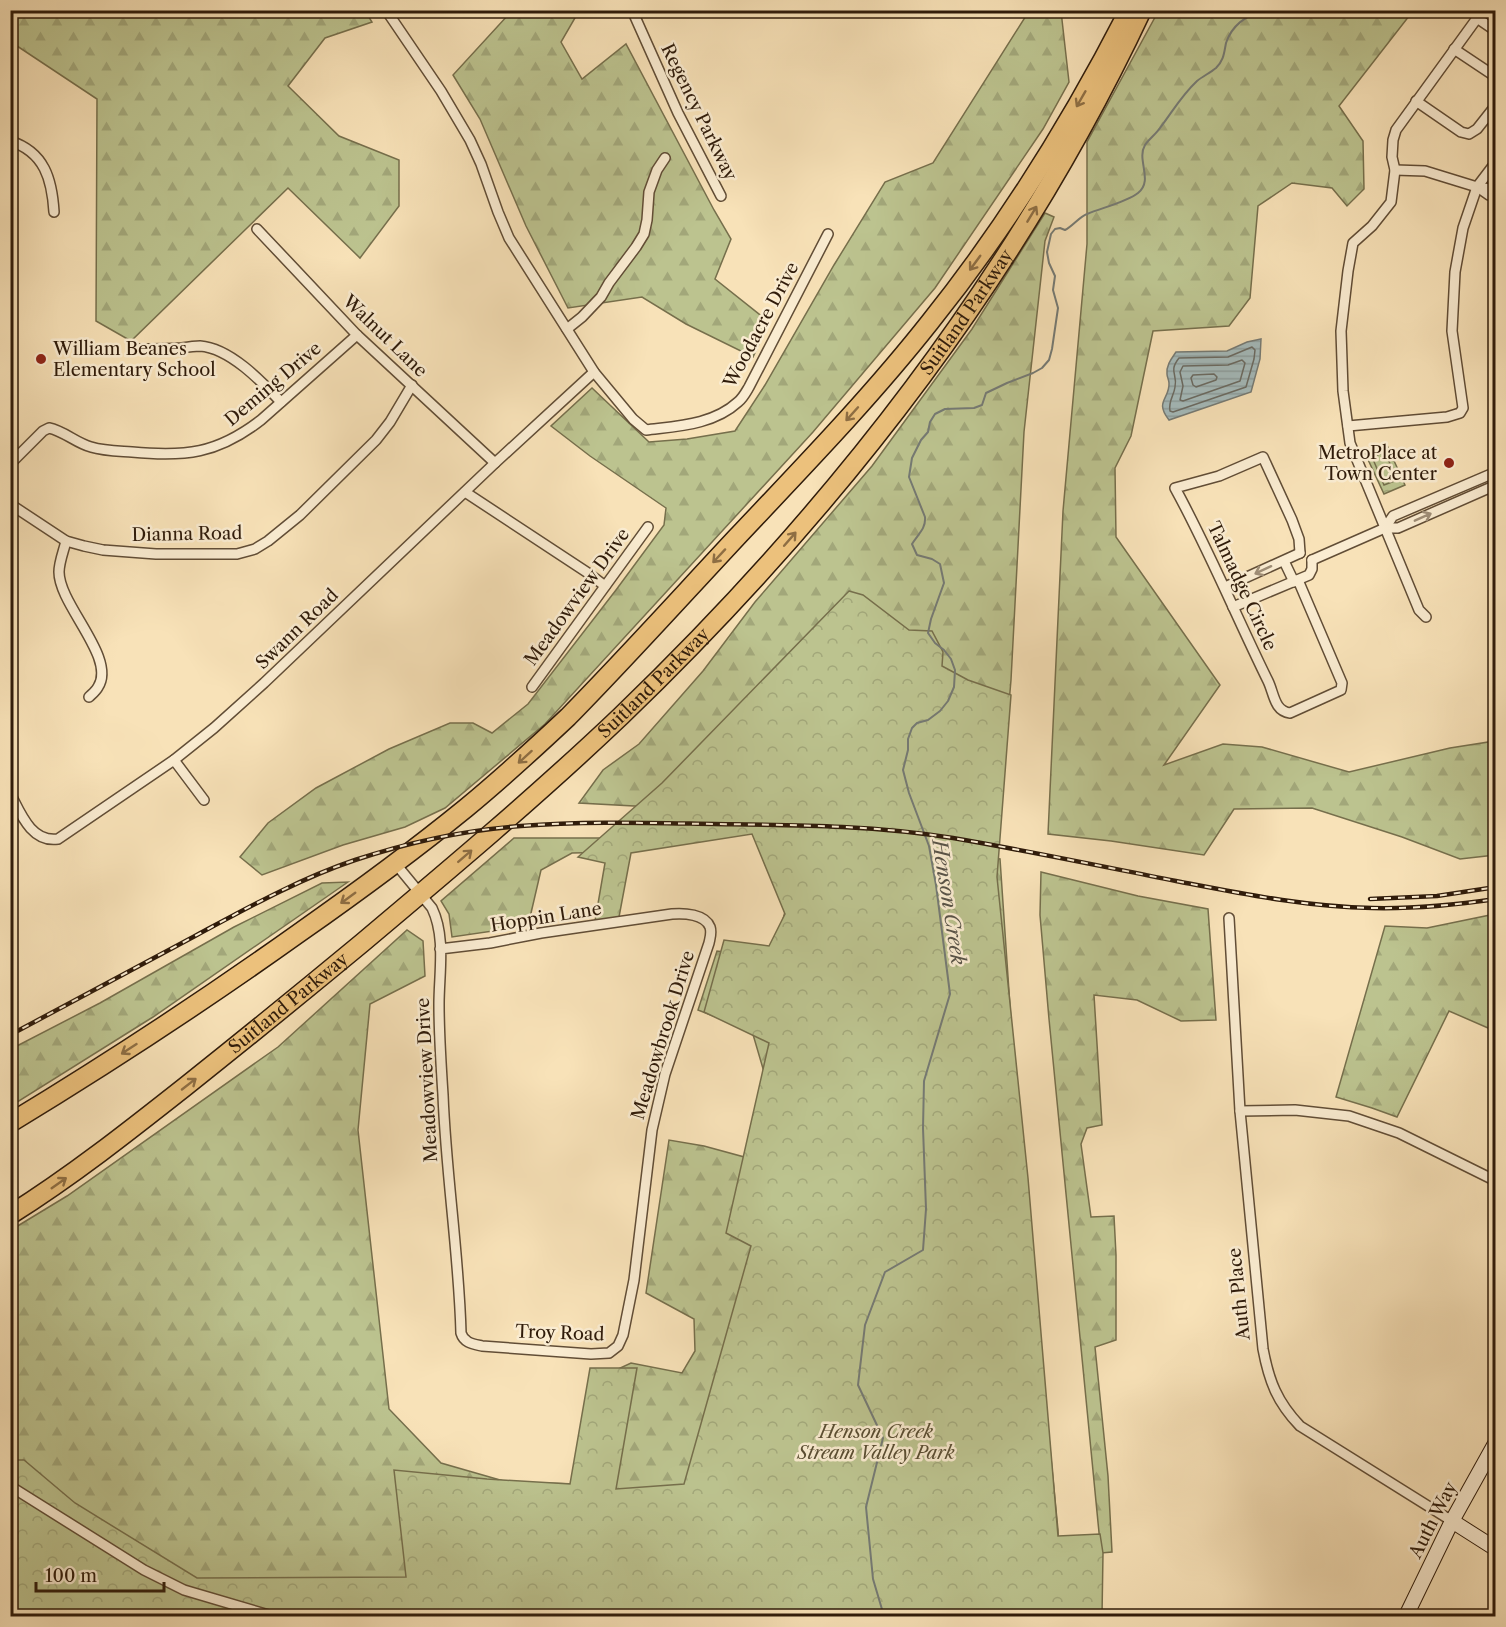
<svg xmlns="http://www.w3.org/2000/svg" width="1506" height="1627" font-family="'Libre Caslon Text',serif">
  <defs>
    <pattern id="forest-firs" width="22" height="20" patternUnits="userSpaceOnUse" patternTransform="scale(1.5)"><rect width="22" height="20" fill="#bcc38f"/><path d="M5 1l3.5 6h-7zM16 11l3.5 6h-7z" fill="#a2a77a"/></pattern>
    <pattern id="park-crowns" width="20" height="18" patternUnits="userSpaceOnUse" patternTransform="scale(1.5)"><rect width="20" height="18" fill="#bcc38f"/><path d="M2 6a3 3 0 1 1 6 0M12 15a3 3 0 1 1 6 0" fill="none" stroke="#a2a77a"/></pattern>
    <pattern id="water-rules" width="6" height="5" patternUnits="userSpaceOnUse" patternTransform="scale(1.5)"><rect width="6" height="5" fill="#a4babb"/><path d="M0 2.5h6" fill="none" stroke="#8e9f9f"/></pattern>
  </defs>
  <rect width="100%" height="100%" fill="#f8e2b8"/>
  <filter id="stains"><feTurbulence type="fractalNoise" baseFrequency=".00333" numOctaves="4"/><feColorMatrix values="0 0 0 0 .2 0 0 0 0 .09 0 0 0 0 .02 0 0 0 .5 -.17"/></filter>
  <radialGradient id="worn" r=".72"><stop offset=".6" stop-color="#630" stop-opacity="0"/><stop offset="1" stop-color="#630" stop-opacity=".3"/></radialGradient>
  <g fill="url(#forest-firs)" stroke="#766f4c" stroke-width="1.5">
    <polygon points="1159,10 1413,11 1339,106 1363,141 1364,189 1347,206 1332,188 1292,183 1258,206 1250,298 1229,326 1153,331 1131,436 1115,468 1116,537 1220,685 1164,765 1223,744 1262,747 1349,772 1450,748 1495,741 1495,855 1460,859 1402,837 1312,808 1234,809 1204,855 1111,841 1048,834 1063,511 1087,244 1087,142"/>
    <polygon points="10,11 365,11 372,22 325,38 288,86 339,136 399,160 399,206 360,258 288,188 131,341 96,321 97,99 11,42"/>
    <polygon points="507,11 579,11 561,42 582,79 626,44 714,210 731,239 715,279 769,322 753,357 686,324 642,297 568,308 526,226 480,119 453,75 509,14"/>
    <polygon points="1029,11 1061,11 1069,82 1043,129 935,288 813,432 545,724 445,808 405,827 343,845 262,875 240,857 268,823 316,788 389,749 450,723 473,723 492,733 528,704 616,590 664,525 666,508 590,456 551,426 592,388 649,442 687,439 735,431 765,385 834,265 885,182 933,163"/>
    <polygon points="1045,213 1054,217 1045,241 1024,432 1011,680 998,831 690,809 579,803 603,770 639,744 703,671 755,602 872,466 972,329"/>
    <polygon points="514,838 620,838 619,852 572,853 541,870 528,926 452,937 449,914 441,901"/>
    <polygon points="879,843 1000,859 1014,1065 1037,1315 1058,1530 1060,1616 11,1616 11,1230 67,1196 278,1047 407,930 423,941 425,976 370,1004 358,1130 389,1409 441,1463 507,1482 578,1484 605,1375 631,1363 682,1373 695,1351 694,1319 646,1293 669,1140 704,1146 770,1164 764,1072 752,1031 698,1010 717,951 773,958 787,904"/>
    <polygon points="1041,872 1138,896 1208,909 1216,1020 1181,1021 1137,1000 1094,995 1102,1125 1087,1128 1081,1144 1091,1217 1114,1216 1116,1255 1116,1340 1095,1347 1108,1476 1112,1552 1101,1553 1049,1019 1040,915"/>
    <polygon points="348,882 153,1017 11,1106 11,1049 100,1003 234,927 322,883"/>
    <polygon points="1495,914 1495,1031 1449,1011 1397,1117 1372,1108 1336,1097 1385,926 1427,928"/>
  </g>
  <g fill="url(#park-crowns)" stroke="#766f4c" stroke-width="1.5">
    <polygon points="1386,443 1405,485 1384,494 1365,453"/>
    <polygon points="849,591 863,595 909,630 932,631 943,652 942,666 968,680 1011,695 997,877 1028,1178 1058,1536 1100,1534 1103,1553 1102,1616 11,1616 11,1460 24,1460 75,1503 197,1578 406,1577 394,1470 487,1479 570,1484 590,1368 637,1368 616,1489 684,1484 751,1246 726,1233 769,1043 704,1012 724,940 769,946 785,914 752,834 631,853 619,917 595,921 605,863 578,857 662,783"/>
  </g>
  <polygon fill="#bcc38f" stroke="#766f4c" stroke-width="1.5" points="1385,452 1397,480 1384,485 1372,457"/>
  <path fill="url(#water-rules)" stroke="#757a74" stroke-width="1.5" d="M1261 339 1260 359 1251 392 1169 420C1154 401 1170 399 1169 383 1169 380 1167 377 1167 374 1166 365 1172 358 1176 352L1227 351 1247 342Z"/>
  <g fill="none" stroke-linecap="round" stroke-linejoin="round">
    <g stroke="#6a6a62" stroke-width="1.5">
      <path d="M1252 347 1255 350 1254 359 1246 387 1173 412 1170 411C1168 401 1174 396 1175 387 1178 374 1168 372 1179 358L1228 357Z"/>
      <polygon points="1242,360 1245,363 1240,381 1183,401 1180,400 1183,386 1180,372 1183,366 1228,365"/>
      <polygon points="1214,374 1217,377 1216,380 1196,387 1193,385 1191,378 1193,375"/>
    </g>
    <path stroke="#757a74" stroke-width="2" d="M884 1616 873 1579 866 1507 883 1438 858 1385 865 1325 885 1272 923 1250 926 1209 923 1128 924 1081 950 994 936 885 929 846 909 793 903 770 908 750V739L912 728 917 723 928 720 940 711 948 701 954 687 955 670 951 659 944 650 935 643 928 633 931 619 944 583 940 564 932 559 917 555 912 544C918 534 926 529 925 517L909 477 912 458 921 440 928 432 930 422 935 414 945 409 974 408 982 405 986 393 1007 383 1033 373 1042 368 1049 360 1052 349 1058 308 1053 290 1055 276 1049 263 1047 252 1051 234 1055 229 1060 228 1065 230C1073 226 1079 217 1087 214 1101 208 1127 202 1138 193 1154 180 1136 160 1145 145 1149 139 1156 134 1160 128 1173 111 1181 96 1197 81 1203 76 1210 73 1216 68 1224 60 1224 53 1226 43 1232 25 1245 17 1262 10"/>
    <defs>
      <g id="street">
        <path d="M386 10 441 91 470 140 481 164 498 212 509 238 594 372 633 419 646 430C677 426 713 425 738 402 743 398 746 392 749 387L828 234"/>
        <polyline points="632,10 678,113 721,196"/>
        <polyline points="1477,18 1496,31"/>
        <polyline points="1454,49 1496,77"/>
        <polyline points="1416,101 1461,132 1469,134 1477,129 1496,105"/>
        <path d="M10 141C45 152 52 180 54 212"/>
        <polyline points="1395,170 1425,171 1477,187 1496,190"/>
        <polyline points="1479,188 1489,195 1496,197"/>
        <polyline points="257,229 357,335 495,463"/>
        <polyline points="567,329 582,317 601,297 609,283 636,247 644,234 647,220 649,192 657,170 665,158"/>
        <path d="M139 349C153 349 167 349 182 348 188 347 194 346 200 346 230 348 262 382 281 402"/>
        <polyline points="1348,426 1447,417 1460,413 1463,408 1452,331 1455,272 1463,228 1477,187 1496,162"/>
        <path d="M10 464 43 431 49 428C64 431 76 443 91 447 104 451 118 451 132 452 185 457 217 454 261 420L357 335"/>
        <polyline points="465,492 588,573 605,586"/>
        <polyline points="10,504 66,541 84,546 103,550 156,554 237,554 255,549 268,541 300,515 376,440 390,422 412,385"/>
        <polyline points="1385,528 1393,516 1496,472"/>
        <path d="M66 541C64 550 59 562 59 572 59 605 117 658 98 687 96 691 92 694 89 697"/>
        <polyline points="1312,560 1385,528 1398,528 1496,485"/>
        <polyline points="1284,561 1294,582"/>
        <path d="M1298 580 1342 683 1341 690 1290 713C1274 711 1274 693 1268 681 1236 616 1209 550 1175 488L1219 476 1263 457 1292 520 1299 539 1300 553"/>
        <polyline points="1225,587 1300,553"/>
        <polyline points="1233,607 1309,575 1312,569 1312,560"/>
        <polyline points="1426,617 1419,610 1350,443 1343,391 1341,331 1348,271 1353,243 1372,226 1391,202 1395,170 1392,157 1393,140 1396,130 1483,10"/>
        <polyline points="532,687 648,527"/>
        <polyline points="174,760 204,800"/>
        <path d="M10 793C20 812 31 843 58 839L174 760 214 728 264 683 495 463 594 372"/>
        <path d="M395 863 432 908C446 937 439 973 439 1004 439 1034 441 1065 443 1095 446 1175 459 1254 461 1333 464 1343 473 1344 482 1346L591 1354 609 1353 618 1346 623 1335 634 1280 652 1130 665 1074 709 943C710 938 712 933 710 927 705 914 684 913 672 914L541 933 490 943 440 949"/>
        <path d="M1229 918 1240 1111 1263 1349C1269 1381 1277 1402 1300 1426L1452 1521"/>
        <polyline points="1240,1111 1295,1110 1349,1116 1399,1133 1496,1181"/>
        <polyline points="10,1486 144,1570 184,1590 272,1616"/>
      </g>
      <g id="secondary">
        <polyline points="1452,1521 1496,1549"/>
        <polyline points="1406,1616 1452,1521 1496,1442"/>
      </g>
      <g id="highway">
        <path d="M10 1123C109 1063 205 1000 299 933 356 893 412 852 466 808 501 779 535 748 568 717 625 659 680 598 736 538 802 468 870 398 930 322 1007 226 1072 121 1128 12"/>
        <path id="s1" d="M10 1215C72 1176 129 1131 186 1086 245 1039 304 991 362 943 450 869 538 795 621 716 833 512 1017 277 1142 10"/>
      </g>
    </defs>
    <use href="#street" stroke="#614d36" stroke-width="12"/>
    <use href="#secondary" stroke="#2f1b0a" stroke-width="16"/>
    <use href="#highway" stroke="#2f1b0a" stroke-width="21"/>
    <use href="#street" stroke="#faecd1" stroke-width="9"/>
    <use href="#secondary" stroke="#faecd1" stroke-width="14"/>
    <use href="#highway" stroke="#ecc17c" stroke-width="18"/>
    <defs>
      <g id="rail">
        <polyline points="1370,899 1437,896 1496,887"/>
        <path d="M10 1035C72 1002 133 969 195 936 247 908 299 879 355 860 409 842 465 830 521 826 585 821 650 823 714 824 794 825 874 825 953 838 1029 851 1105 867 1181 882 1244 894 1308 907 1372 908 1414 909 1455 905 1496 899"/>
      </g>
    </defs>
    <use href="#rail" stroke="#2f1b0a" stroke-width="4.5"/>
    <use href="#rail" stroke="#faecd1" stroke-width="2" stroke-dasharray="7" stroke-linecap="butt"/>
  </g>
  <defs><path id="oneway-shaft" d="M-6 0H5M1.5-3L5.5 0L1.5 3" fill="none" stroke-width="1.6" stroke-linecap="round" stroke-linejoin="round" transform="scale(1.5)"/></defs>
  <g stroke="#8e6e43">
    <use href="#oneway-shaft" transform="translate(1081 99) rotate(120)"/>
    <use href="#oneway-shaft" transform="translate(1032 214) rotate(-59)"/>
    <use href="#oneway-shaft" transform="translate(975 263) rotate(126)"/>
    <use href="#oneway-shaft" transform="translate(852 414) rotate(132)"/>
    <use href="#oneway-shaft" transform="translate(790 539) rotate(-49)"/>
    <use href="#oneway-shaft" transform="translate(719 556) rotate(133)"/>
    <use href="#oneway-shaft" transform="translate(525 757) rotate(138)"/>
    <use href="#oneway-shaft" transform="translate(465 856) rotate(-41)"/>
    <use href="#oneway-shaft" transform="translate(348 898) rotate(144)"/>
    <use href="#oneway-shaft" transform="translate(129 1049) rotate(147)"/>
    <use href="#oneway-shaft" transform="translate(189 1084) rotate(-38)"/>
    <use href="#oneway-shaft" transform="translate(59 1183) rotate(-35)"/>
  </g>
  <g stroke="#9f8e77">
    <use href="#oneway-shaft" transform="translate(1423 517) rotate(-24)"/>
    <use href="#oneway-shaft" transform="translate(1263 570) rotate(155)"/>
  </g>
  <g fill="#8f2418" stroke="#faecd1" stroke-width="2">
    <circle cx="41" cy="359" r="6"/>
    <circle cx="1449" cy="463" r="6"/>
  </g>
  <g text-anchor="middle" stroke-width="5" stroke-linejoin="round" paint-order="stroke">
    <g font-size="18" fill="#2f1b0a" stroke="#faecd1">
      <text transform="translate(699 112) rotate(64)" y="6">Regency Parkway</text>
      <text dy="6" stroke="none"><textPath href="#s1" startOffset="1322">Suitland Parkway</textPath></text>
      <text transform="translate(761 325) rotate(-62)" y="6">Woodacre Drive</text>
      <text transform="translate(385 336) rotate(44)" y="6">Walnut Lane</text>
      <text transform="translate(273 384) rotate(-40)" y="6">Deming Drive</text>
      <text transform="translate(187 534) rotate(-1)" y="6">Dianna Road</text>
      <text transform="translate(1242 586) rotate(65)" y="6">Talmadge Circle</text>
      <text transform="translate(577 597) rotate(-54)" y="6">Meadowview Drive</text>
      <text transform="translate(297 629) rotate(-44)" y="6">Swann Road</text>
      <text dy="6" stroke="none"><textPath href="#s1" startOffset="836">Suitland Parkway</textPath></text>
      <text transform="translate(546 917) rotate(-9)" y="6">Hoppin Lane</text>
      <text dy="6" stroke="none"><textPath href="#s1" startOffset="350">Suitland Parkway</textPath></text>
      <text transform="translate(663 1035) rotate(-73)" y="6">Meadowbrook Drive</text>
      <text transform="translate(427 1080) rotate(-93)" y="6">Meadowview Drive</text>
      <text transform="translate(1239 1294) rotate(-96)" y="6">Auth Place</text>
      <text transform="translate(560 1333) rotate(2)" y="6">Troy Road</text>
      <text transform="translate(1433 1520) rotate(-63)" y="6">Auth Way</text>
    </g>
    <g font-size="18" fill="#2f1b0a" stroke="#faecd1" text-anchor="start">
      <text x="53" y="355">William Beanes<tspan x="53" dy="21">Elementary School</tspan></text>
      <text x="1437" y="459" text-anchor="end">MetroPlace at<tspan x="1437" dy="21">Town Center</tspan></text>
    </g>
    <g font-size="18" font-style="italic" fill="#594d32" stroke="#faecd1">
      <text x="876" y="1438">Henson Creek<tspan x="876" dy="21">Stream Valley Park</tspan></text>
    </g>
    <g font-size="20" font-style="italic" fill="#585348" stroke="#faecd1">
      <text transform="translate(949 902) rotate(81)" y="7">Henson Creek</text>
    </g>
  </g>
  <rect width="1506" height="1627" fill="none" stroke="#f8e2b8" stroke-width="36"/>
  <rect x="12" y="12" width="1482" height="1603" fill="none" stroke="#2f1b0a" stroke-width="3"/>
  <rect x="18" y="18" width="1470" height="1591" fill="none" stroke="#2f1b0a" stroke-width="1.5"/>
  <path d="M36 1582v9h128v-9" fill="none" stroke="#2f1b0a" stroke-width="3"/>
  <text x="45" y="1582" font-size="18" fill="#2f1b0a" stroke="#faecd1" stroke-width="4.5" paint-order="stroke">100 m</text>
  <rect width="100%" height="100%" filter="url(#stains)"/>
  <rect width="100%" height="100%" fill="url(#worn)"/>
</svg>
